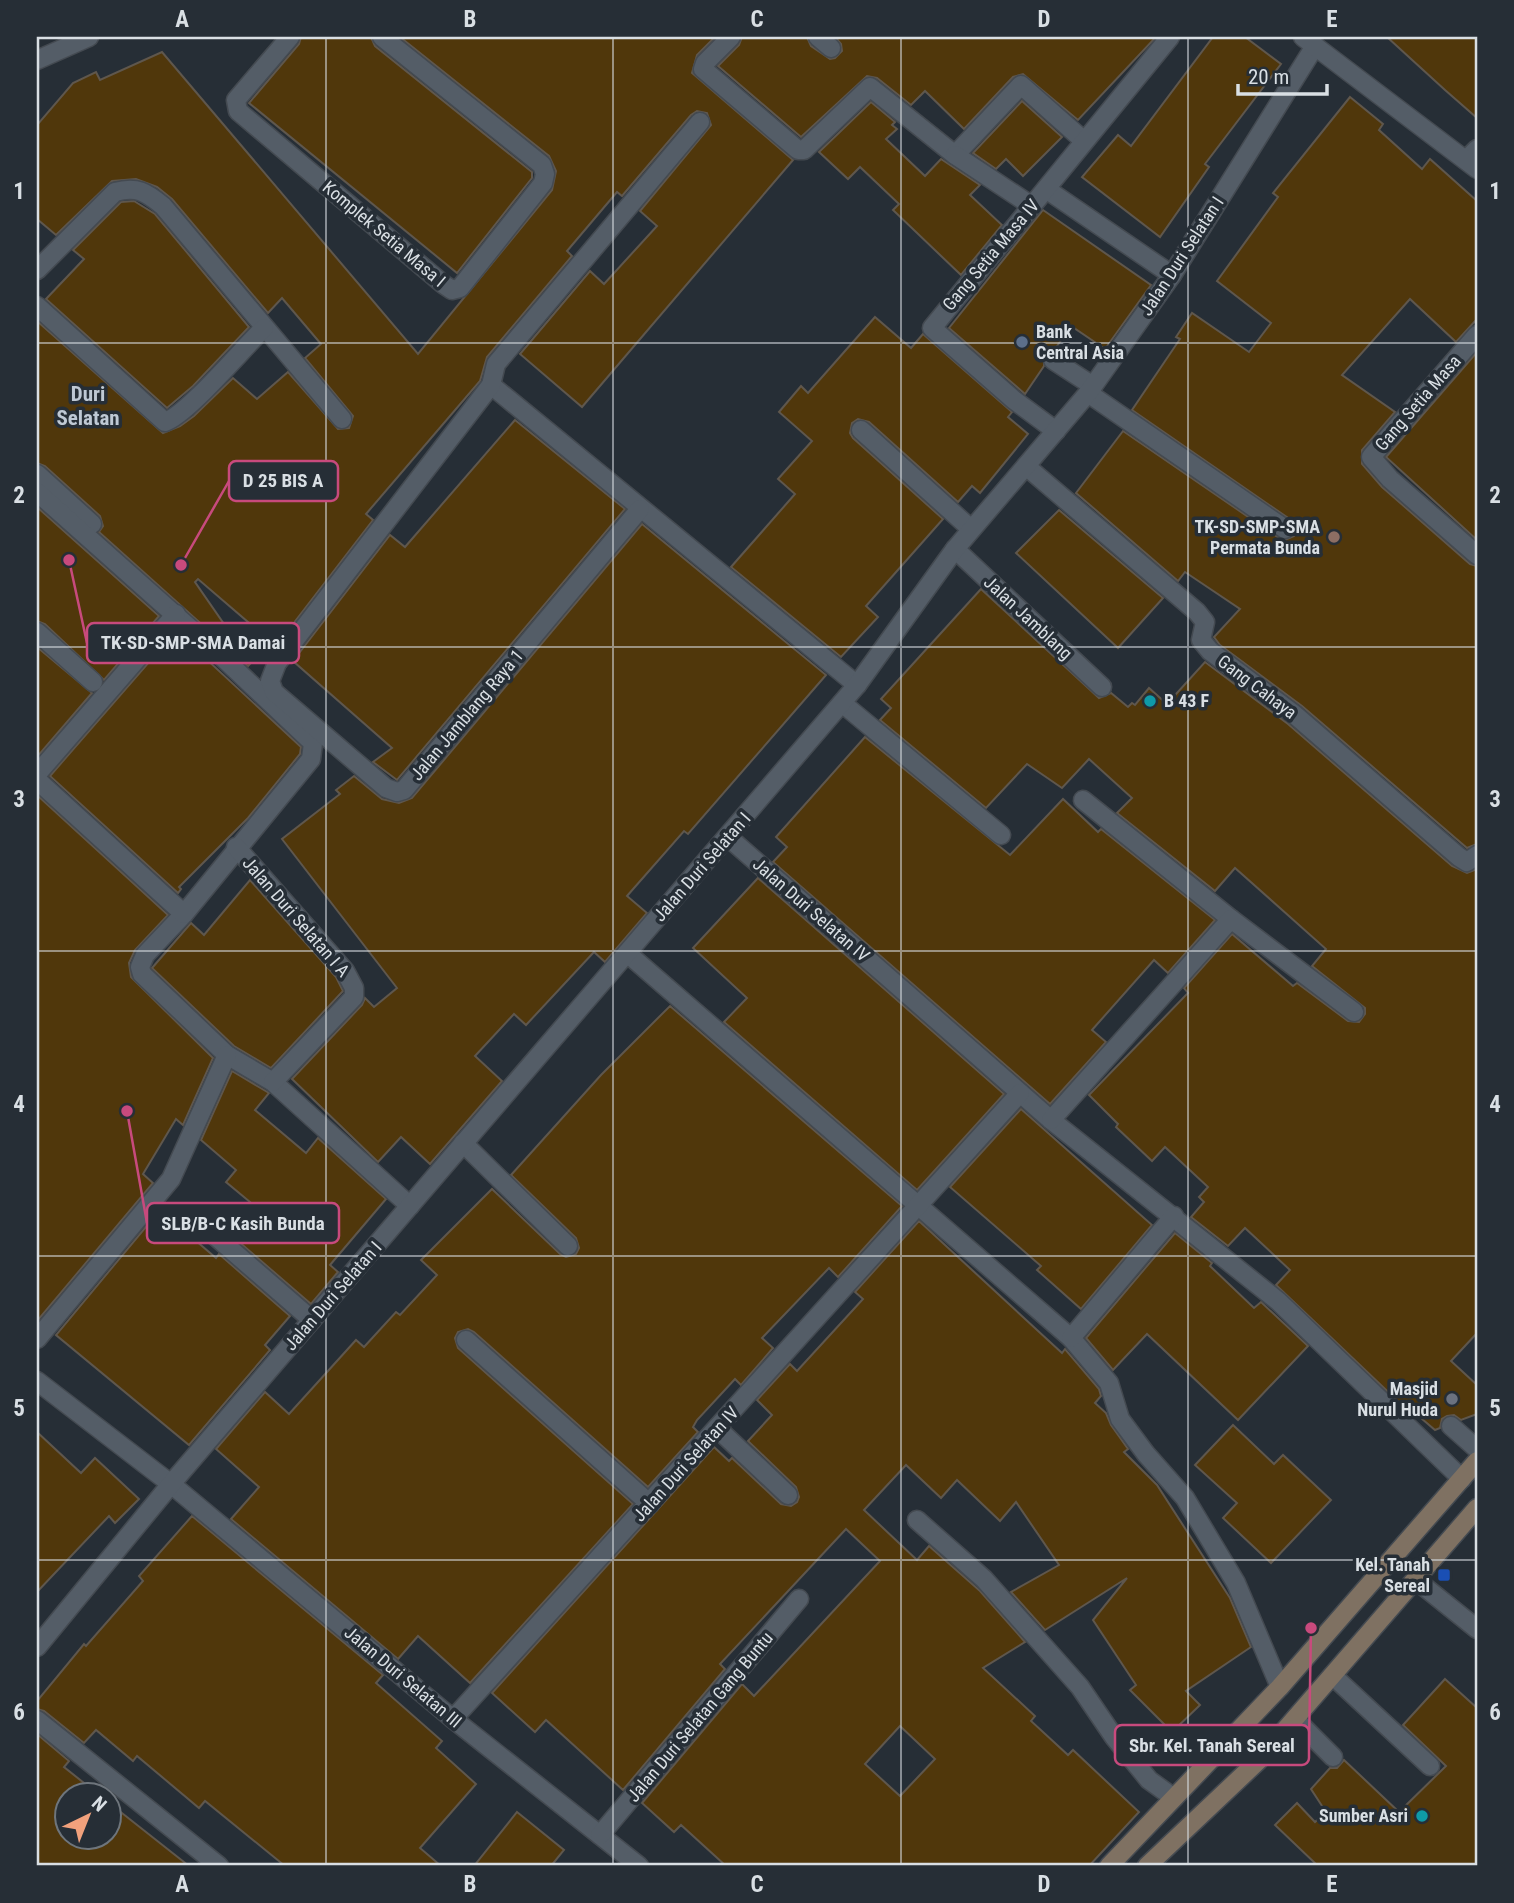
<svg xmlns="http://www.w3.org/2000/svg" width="1514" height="1903" font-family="'Roboto Condensed',sans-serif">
  <rect width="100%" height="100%" fill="#262e36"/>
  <g fill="#50370b" stroke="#5f574d" stroke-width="2" fill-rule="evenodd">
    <polygon points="301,37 371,37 375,46 532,172 532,178 457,273 249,103 299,44"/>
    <polygon points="400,37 715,37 697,55 692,73 793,160 582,407 520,354 590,271 604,284 657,226 640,211 711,125 707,113 697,111 691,115 622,196 617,192 567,251 572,256 487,357 480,381 366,514 373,520 276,646 198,579 195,582 251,663 248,666 99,532 103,526 100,516 45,466 37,463 37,321 163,433 180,426 194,416 233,378 257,399 288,372 338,429 349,428 353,416 305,358 321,344 282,298 268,313 172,199 157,187 136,179 112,181 56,235 37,219 37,125 73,83 96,72 100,80 162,52 418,354 552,190 556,171 549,156"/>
    <polygon points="742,37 807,37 811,46 830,59 835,58 842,51 841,44 835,37 1156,37 1078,120 1023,74 1013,77 964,129 925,91 911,105 877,78 867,76 801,137 718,66 739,45"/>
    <polygon points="1213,37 1245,37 1281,64 1205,164 1209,167 1160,237 1082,177 1118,135 1131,146"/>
    <polygon points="1387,37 1477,37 1477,118 1445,90"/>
    <polygon points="1350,97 1383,124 1379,130 1422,169 1430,159 1477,201 1477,319 1456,342 1410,299 1342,375 1395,412 1362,450 1362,464 1382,487 1470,564 1477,566 1477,844 1467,848 1302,706 1220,645 1214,637 1240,609 1185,572 1178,581 1076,493 1123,431 1279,538 1285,540 1294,536 1296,529 1291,520 1132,410 1180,339 1176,337 1192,313 1249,352 1271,323 1217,281 1278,197 1273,193"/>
    <polygon points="1022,101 1062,137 1023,176 1006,159 996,169 973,153"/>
    <polygon points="871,102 895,122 892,125 897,129 886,139 925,176 941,159 980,185 970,195 1002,225 961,275 893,210 899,204 860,167 848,179 819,152"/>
    <polygon points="134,201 155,214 249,327 193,386 167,408 46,299 84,259 73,250 121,202"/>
    <polygon points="1043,210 1151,285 1105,349 1071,326 1055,349 1044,353 1044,366 1025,394 949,328"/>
    <polygon points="875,317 911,348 923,334 1012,412 1008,417 1028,434 980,493 972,486 958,502 869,422 858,419 852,423 850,433 853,438 943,519 866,606 878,617 841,657 731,567 795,494 778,479 812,441 779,412 801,386 808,393"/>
    <polygon points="1477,352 1477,540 1386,457"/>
    <polygon points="515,420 625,509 397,780 373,762 392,748 293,661 390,535 405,547"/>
    <polygon points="37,507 159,616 104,680 45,624 37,621"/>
    <polygon points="1059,510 1163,598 1118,648 1016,553"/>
    <polygon points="642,524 826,675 688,834 684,831 627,896 647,913 605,962 594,952 526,1025 514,1014 475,1056 502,1081 430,1164 401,1137 378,1162 292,1079 362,1005 365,998 374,1007 397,988 282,839 340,794 336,790 354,776 382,799 399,803 412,798"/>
    <polygon points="981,589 1099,698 1111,693 1128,707 1132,703 1135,705 1149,688 1167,704 1205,662 1288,724 1452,866 1467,873 1477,869 1477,1333 1451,1361 1477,1385 1477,1414 1461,1420 1454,1415 1447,1416 1442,1419 1440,1428 1435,1430 1407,1406 1405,1408 1276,1285 1290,1270 1245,1228 1228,1246 1191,1217 1204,1202 1199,1197 1208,1187 1165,1147 1152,1161 1116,1127 1118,1124 1089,1095 1188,993 1184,988 1232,934 1293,986 1297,983 1348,1021 1359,1022 1365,1014 1365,1008 1312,966 1326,949 1235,868 1215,891 1117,813 1132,798 1089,759 1062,788 1027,764 986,808 880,720 891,708 881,699"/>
    <polygon points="176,631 301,747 300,754 248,818 179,887 181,889 178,893 50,776"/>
    <polygon points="37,647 92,693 37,757"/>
    <polygon points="865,737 1010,855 1063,799 1098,832 1101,829 1215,920 1168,973 1154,960 1092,1030 1106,1042 1050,1104 773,862 787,847 776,837"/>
    <polygon points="37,795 168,915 135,950 129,963 131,977 213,1058 183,1125 176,1119 143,1174 153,1183 38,1320"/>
    <polygon points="758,878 1004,1094 917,1190 724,1022 747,998 693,948"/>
    <polygon points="250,880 336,977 343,991 271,1068 234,1046 152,968 191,923 204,935"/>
    <polygon points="670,1006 902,1206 838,1277 829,1268 762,1338 773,1348 741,1385 735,1379 697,1420 693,1427 698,1432 648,1487 474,1332 468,1329 458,1332 455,1338 458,1348 633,1504 470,1683 418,1636 398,1659 231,1519 259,1487 216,1449 265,1392 289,1414 356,1340 364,1347 396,1312 400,1315 437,1275 421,1260 492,1189 560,1254 566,1257 576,1254 579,1248 576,1238 511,1175 601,1075"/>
    <polygon points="232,1071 269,1093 255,1110 306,1153 318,1138 386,1199 330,1265 338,1272 311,1304 238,1241 262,1212 226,1182 236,1170 201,1140"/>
    <polygon points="1021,1109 1152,1225 1081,1309 1037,1270 1041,1266 950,1187"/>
    <polygon points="160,1210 216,1258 219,1254 290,1316 265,1345 270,1350 189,1445 56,1335"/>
    <path d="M919 1221 1062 1353 1065 1349 1099 1389 1101 1396 1095 1403 1106 1413 1111 1425 1128 1449 1124 1452 1157 1485 1230 1598 1251 1647 1186 1691 1200 1705 1172 1732 1130 1690 1136 1685 1093 1620 1127 1578 1045 1630 1011 1592 1059 1565 1016 1502 1000 1521 957 1480 941 1498 906 1465 864 1510 917 1560 929 1546 980 1591 1025 1642 983 1668 1035 1716 1031 1721 1068 1755 1073 1750 1139 1812 1089 1866H726L681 1825 674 1832 642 1803 742 1684 754 1696 880 1561 846 1529 720 1664 725 1669 623 1790 546 1720 535 1732 492 1693 714 1447 729 1461 732 1458 781 1504 791 1506 797 1502 799 1497 796 1487 748 1441 772 1415 757 1400 790 1364 797 1371 863 1299 855 1292ZM900 1726 935 1759 900 1796 865 1764Z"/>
    <polygon points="1175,1233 1212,1263 1210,1266 1254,1308 1261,1302 1308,1346 1238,1420 1147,1334 1113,1370 1086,1338"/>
    <polygon points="1233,1425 1274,1464 1283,1455 1331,1500 1271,1563 1223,1518 1237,1503 1195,1465"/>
    <polygon points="37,1432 81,1473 95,1458 139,1499 115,1523 109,1516 37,1592"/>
    <polygon points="192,1516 383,1675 376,1683 442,1741 436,1748 476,1784 420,1848 441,1866 285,1866 205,1801 199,1808 137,1756 133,1761 96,1730 84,1743 44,1711 37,1709 37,1701 84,1644 86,1646 143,1581 139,1576"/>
    <polygon points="1445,1679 1477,1708 1477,1866 1318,1866 1275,1825 1297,1803 1315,1822 1326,1812 1311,1789 1330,1768 1337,1768 1344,1760 1399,1812 1446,1766 1403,1725"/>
    <polygon points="37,1734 69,1761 64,1767 99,1795 66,1795 66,1837 108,1837 108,1802 189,1866 37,1866"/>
    <polygon points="517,1812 564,1850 551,1866 474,1866"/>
  </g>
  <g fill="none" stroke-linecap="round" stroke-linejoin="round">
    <defs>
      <g id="service">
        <polyline points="1053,360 1093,386"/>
        <polyline points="1088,393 1285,529"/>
        <polyline points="37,632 93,682"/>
        <polyline points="1451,1426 1477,1449"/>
        <polyline points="718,1429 788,1495"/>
        <polyline points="917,1520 984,1579 1080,1687 1114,1737 1149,1780 1174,1798"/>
        <polyline points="1416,1580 1477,1629"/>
        <polyline points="1333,1676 1430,1766"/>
        <polyline points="1295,1719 1333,1757"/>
      </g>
      <g id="minor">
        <polyline points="290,37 236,100 238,111 443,284 452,290 460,288 543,183 545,174 542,165 382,37"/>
        <polyline points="731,37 705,63 703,69 798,150 804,150 870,87 955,155 1021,85 1083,140"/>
        <polyline points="818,37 831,48"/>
        <polyline points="37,60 89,37"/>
        <polyline points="955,155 1032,206"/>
        <polyline points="1466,160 1477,149"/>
        <polyline points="1046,189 1172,275"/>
        <path d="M37 270 115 192C137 186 146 192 163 206L342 419"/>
        <path d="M37 306 165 422C188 414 242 349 264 328"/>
        <polyline points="1477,335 1371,457 1390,479 1477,555"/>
        <polyline points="491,385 857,685"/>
        <polyline points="861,430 971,529"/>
        <polyline points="1056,431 1014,400 932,328 1170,37"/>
        <polyline points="1027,467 1197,612 1205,622 1201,640 1210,651 1295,715 1459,857 1467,862 1477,855"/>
        <polyline points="37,474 92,524"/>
        <polyline points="37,492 219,654 313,743 311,759 184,914 145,955 140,967 142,974 227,1055 273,1082 410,1206"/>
        <polyline points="640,509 404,790 397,792 386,788 274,692 270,681 277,663 491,385 496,364 700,122"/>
        <polyline points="955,549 1102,687"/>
        <polyline points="842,703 1001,835"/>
        <polyline points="37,774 176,614"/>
        <polyline points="37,780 184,914"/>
        <polyline points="1083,800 1231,919"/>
        <polyline points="728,837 1051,1120 1278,1301 1462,1479"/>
        <polyline points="236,847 345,971 354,988 354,997 273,1082"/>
        <polyline points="627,953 1071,1338 1109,1383 1120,1419 1146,1454 1185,1498 1236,1583 1280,1687"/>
        <polyline points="1051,1120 1231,919 1354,1012"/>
        <polyline points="463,1143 568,1246"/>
        <polyline points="214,1235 312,1320"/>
        <polyline points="1071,1338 1174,1216"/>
        <polyline points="37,1339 171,1179 227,1055"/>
        <polyline points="466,1340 650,1504"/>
        <polyline points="37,1381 171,1484 453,1719 639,1866"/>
        <polyline points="37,1647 171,1484 857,685 955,549 1088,393 1172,275 1315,46"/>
        <polyline points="453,1719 1020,1093"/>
        <polyline points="37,1720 219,1866"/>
        <polyline points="600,1835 799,1599"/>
      </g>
      <polyline id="tertiary" points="1303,37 1477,169"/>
      <g id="secondary">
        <polyline points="1109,1866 1280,1687 1477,1461"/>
        <polyline points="1147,1866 1259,1760 1477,1508"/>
      </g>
    </defs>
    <use href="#service" stroke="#444a51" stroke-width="21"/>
    <use href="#minor" stroke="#444a51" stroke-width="21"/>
    <use href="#tertiary" stroke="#444a51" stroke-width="21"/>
    <use href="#secondary" stroke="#444a51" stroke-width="21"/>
    <use href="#service" stroke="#545d67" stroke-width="18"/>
    <use href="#minor" stroke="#545d67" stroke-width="18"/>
    <use href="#tertiary" stroke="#545d67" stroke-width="18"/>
    <use href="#secondary" stroke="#7f7162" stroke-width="18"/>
  </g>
  <path fill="none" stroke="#d9dfe4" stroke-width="2" stroke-opacity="0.55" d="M326 37V1866M613 37V1866M901 37V1866M1188 37V1866M37 343H1477M37 647H1477M37 951H1477M37 1256H1477M37 1560H1477"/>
  <circle fill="#5c6f8a" stroke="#262e36" stroke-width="2.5" cx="1022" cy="342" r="7"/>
  <circle fill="#8d6e63" stroke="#262e36" stroke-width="2.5" cx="1334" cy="537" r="7"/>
  <g fill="#0f9aa8" stroke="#262e36" stroke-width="2.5">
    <circle cx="1150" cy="701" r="7"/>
    <circle cx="1422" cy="1816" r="7"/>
  </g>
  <circle fill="#6b7280" stroke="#262e36" stroke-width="2.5" cx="1452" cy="1399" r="7"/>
  <rect fill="#1a4fb4" stroke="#262e36" stroke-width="2.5" x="1437" y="1568" width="14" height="14" rx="3.5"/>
  <g text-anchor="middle" stroke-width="7" stroke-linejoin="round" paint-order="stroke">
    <g font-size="18" fill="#d9dfe4" stroke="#262e36">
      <text transform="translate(384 234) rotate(40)" y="6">Komplek Setia Masa I</text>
      <text transform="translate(991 255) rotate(-50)" y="6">Gang Setia Masa IV</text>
      <text transform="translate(1182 256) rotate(-57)" y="6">Jalan Duri Selatan I</text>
      <text transform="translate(1418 403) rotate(-49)" y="6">Gang Setia Masa</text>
      <text transform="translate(1028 618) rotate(43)" y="6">Jalan Jamblang</text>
      <text transform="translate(1257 687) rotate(37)" y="6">Gang Cahaya</text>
      <text transform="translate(467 715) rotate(-50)" y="6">Jalan Jamblang Raya 1</text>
      <text transform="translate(702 867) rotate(-49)" y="6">Jalan Duri Selatan I</text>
      <text transform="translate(811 910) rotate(41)" y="6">Jalan Duri Selatan IV</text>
      <text transform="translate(296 917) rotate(49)" y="6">Jalan Duri Selatan I A</text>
      <text transform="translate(333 1296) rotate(-49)" y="6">Jalan Duri Selatan I</text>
      <text transform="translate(686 1464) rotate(-48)" y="6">Jalan Duri Selatan IV</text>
      <text transform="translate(403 1677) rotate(40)" y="6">Jalan Duri Selatan III</text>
      <text transform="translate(700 1717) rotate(-50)" y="6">Jalan Duri Selatan Gang Buntu</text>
    </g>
    <g font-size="18" font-weight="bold" fill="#d9dfe4" stroke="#262e36" text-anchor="end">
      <text x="1036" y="338" text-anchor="start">Bank<tspan x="1036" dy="21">Central Asia</tspan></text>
      <text x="1320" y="533">TK-SD-SMP-SMA<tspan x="1320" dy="21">Permata Bunda</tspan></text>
      <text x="1164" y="707" text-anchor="start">B 43 F</text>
      <text x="1438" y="1395">Masjid<tspan x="1438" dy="21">Nurul Huda</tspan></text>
      <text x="1430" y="1571">Kel. Tanah<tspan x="1430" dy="21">Sereal</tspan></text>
      <text x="1408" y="1822">Sumber Asri</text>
    </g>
    <g font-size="21" font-weight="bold" fill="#bfc9d4" stroke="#262e36">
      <text x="88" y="401">Duri<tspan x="88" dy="24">Selatan</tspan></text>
    </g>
  </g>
  <path fill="none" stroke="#c84a7d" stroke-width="2.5" d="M181 565L229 481M69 560L87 643M127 1111L147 1223M1311 1628L1309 1745"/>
  <g fill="#c84a7d" stroke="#262e36" stroke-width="2.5">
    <circle cx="181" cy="565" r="7"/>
    <circle cx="69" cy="560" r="7"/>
    <circle cx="127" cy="1111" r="7"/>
    <circle cx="1311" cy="1628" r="7"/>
  </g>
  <g fill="#262e36" stroke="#c84a7d" stroke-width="2.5">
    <rect x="229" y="461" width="109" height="40" rx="7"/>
    <rect x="87" y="623" width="212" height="40" rx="7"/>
    <rect x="147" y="1203" width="192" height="40" rx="7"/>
    <rect x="1115" y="1725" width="194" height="40" rx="7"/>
  </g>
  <g font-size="19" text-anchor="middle" font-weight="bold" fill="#d9dfe4">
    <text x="283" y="487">D 25 BIS A</text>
    <text x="193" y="649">TK-SD-SMP-SMA Damai</text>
    <text x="243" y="1230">SLB/B-C Kasih Bunda</text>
    <text x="1212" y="1752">Sbr. Kel. Tanah Sereal</text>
  </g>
  <rect width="1514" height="1903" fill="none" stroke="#262e36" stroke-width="77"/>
  <g transform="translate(88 1816) rotate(43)"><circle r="33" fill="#262e36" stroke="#6e757c" stroke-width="2"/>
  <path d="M0-5L12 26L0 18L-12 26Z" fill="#f1a17c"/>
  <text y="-10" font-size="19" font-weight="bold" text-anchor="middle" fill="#d9dfe4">N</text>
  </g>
  <path d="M1238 84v10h89v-10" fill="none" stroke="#d9dfe4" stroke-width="3.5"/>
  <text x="1248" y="84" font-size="21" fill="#d9dfe4" stroke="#262e36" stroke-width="5" paint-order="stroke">20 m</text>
  <rect x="38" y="38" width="1438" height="1826" fill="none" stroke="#d9dfe4" stroke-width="2.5"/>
  <g font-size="23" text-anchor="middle" font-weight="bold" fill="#d9dfe4">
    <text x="182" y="27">A</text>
    <text x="470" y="27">B</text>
    <text x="757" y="27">C</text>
    <text x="1044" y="27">D</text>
    <text x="1332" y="27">E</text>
    <text x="19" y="199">1</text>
    <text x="1495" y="199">1</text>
    <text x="19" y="503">2</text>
    <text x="1495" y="503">2</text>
    <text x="19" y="807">3</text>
    <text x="1495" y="807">3</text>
    <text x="19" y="1112">4</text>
    <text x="1495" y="1112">4</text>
    <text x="19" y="1416">5</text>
    <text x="1495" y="1416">5</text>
    <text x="19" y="1720">6</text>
    <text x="1495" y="1720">6</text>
    <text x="182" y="1892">A</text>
    <text x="470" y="1892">B</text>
    <text x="757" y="1892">C</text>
    <text x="1044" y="1892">D</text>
    <text x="1332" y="1892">E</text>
  </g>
</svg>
